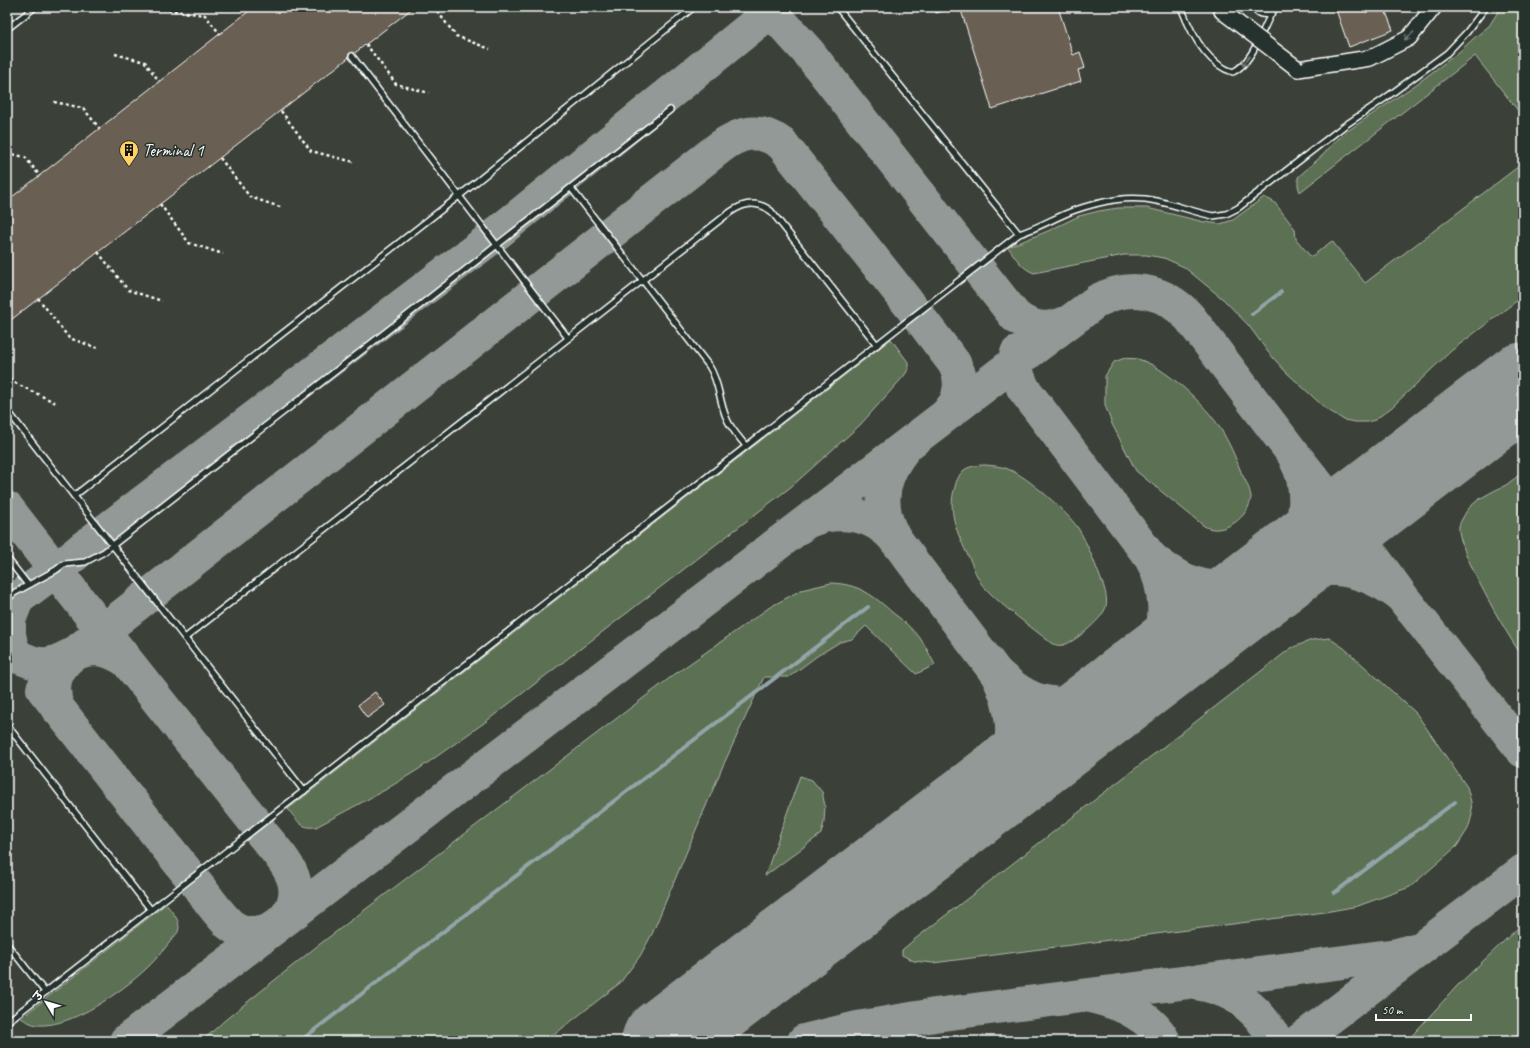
<svg xmlns="http://www.w3.org/2000/svg" width="1530" height="1048" font-family="Caveat,'Playpen Sans Deva',sans-serif">
  <rect width="100%" height="100%" fill="#26332d"/>
  <filter id="ink" filterUnits="userSpaceOnUse"><feTurbulence type="fractalNoise" baseFrequency=".025" numOctaves="2"/><feDisplacementMap in="SourceGraphic" scale="8" xChannelSelector="R" yChannelSelector="G"/><feConvolveMatrix kernelMatrix="1 2 1 2 8 2 1 2 1" color-interpolation-filters="sRGB"/></filter>
  <g filter="url(#ink)">
    <rect fill="#3a4038" x="7" y="7" width="1516" height="1034"/>
    <g fill="#5b6f53" stroke="#adb7a9">
      <polygon points="1501,7 1523,7 1523,117 1475,56 1300,192 1298,186 1298,177 1324,154 1333,143 1349,130 1418,83 1459,52 1474,38 1489,26"/>
      <path d="M1523 163V296L1451 351 1392 407 1375 420 1367 422H1355L1344 420 1325 408 1285 371 1268 352 1249 326 1224 300 1184 267 1164 258 1146 255H1124L1034 273C1021 268 1015 257 1008 247L1048 231 1079 216 1099 211 1118 208H1147L1204 222 1220 224 1233 220 1264 197 1274 202 1278 207 1295 229 1296 239 1311 257 1332 241 1365 283Z"/>
      <path d="M891 339 908 362V370L904 376 860 425 792 486 484 723 419 769 385 790 316 827C300 829 297 820 288 809Z"/>
      <path d="M1125 358C1129 359 1133 358 1137 359 1162 364 1207 406 1220 428 1229 442 1235 456 1241 472 1245 480 1250 488 1251 497 1250 517 1222 537 1204 526L1136 471 1112 424 1105 405V376L1114 362Z"/>
      <path d="M986 465C994 466 1002 466 1010 470 1028 477 1067 512 1078 528 1089 546 1096 567 1104 587 1106 594 1108 602 1105 609 1101 620 1075 642 1063 645 1058 646 1055 645 1051 643 1029 625 1005 609 985 588 978 581 975 571 971 562 960 539 946 513 955 487 956 481 959 475 963 471 968 466 979 465 986 465Z"/>
      <path d="M1523 472V657C1509 639 1455 546 1459 526 1460 522 1464 516 1466 512 1475 499 1492 492 1506 485 1512 481 1517 476 1523 472Z"/>
      <path d="M831 583C859 584 873 595 893 613 903 620 912 629 920 638 926 646 930 656 935 665L916 674 866 626 852 639 840 642 817 656 789 677H764L722 768 652 934 640 956 620 983 546 1041H202L225 1020 316 947 675 674 770 607 801 590Z"/>
      <polygon points="1329,638 1344,648 1416,713 1467,787 1471,802 1472,815 1468,829 1457,846 1410,887 1358,906 1325,912 933,963 914,961 902,955 902,950 915,939 1291,648 1312,640"/>
      <polygon points="800,776 812,780 822,792 825,806 824,822 821,834 765,876"/>
      <path d="M166 904C172 912 182 921 178 932 168 944 158 958 146 969 122 991 72 1028 37 1025 31 1024 26 1021 21 1018Z"/>
      <polygon points="1523,923 1523,1032 1510,1041 1407,1041 1457,986"/>
    </g>
    <g fill="none" stroke-linecap="round" stroke-linejoin="round">
      <g stroke="#92a6a9" stroke-width="4">
        <polyline points="1252,314 1281,292"/>
        <polyline points="1334,893 1455,802"/>
        <polyline points="300,1041 868,607"/>
      </g>
      <g stroke="#929996" stroke-width="34">
        <path d="M7 508C90 615 174 721 258 826L260 831C271 845 290 864 294 881 304 917 259 949 229 924 219 914 210 902 202 891 190 876 178 861 166 846 125 794 84 742 43 689"/>
        <path d="M809 521C832 510 866 512 886 530 891 534 895 539 899 544L997 674C1013 706 1020 744 999 775 992 786 982 796 972 806"/>
        <path d="M898 543C895 538 891 533 889 527 877 499 885 473 903 450"/>
        <path d="M1151 558C1172 576 1197 589 1225 588 1242 587 1256 580 1272 576 1318 565 1357 563 1397 593"/>
        <path d="M1274 576C1279 568 1286 561 1290 553 1307 526 1311 488 1296 460"/>
        <path d="M124 659C105 647 90 646 69 656 60 661 50 665 40 664 32 663 24 659 16 656L11 644 9 634V620L16 602 20 597 64 564 84 547 491 238 771 11 809 53 1015 316C1031 329 1047 331 1066 323"/>
        <path d="M997 674C1006 681 1014 689 1024 694 1039 703 1059 705 1077 704 1152 698 1185 621 1151 558L1023 388 1017 373V353"/>
        <path d="M57 708C51 685 54 671 71 656L719 148C740 132 759 127 782 144L916 313 954 363 959 374 960 386 957 401 948 413"/>
        <polyline points="1199,981 1374,958 1397,955 1414,950"/>
        <path d="M1094 997C1120 1003 1151 1016 1164 1041"/>
        <path d="M126 1041 1017 361 1097 301C1130 283 1165 290 1190 318L1291 451 1346 520 1403 598 1523 751"/>
        <path d="M804 1041 857 1028 935 1015 1189 982C1212 985 1237 993 1254 1011 1263 1019 1270 1031 1277 1041"/>
        <polyline points="1299,1041 1523,871"/>
      </g>
      <polyline stroke="#929996" stroke-width="85" points="664,1041 1523,385"/>
    </g>
    <g fill="#695f52" stroke="#fff">
      <polygon points="254,7 414,7 7,323 7,201"/>
      <polygon points="934,7 956,7 936,13"/>
      <polygon points="960,7 1058,7 1073,55 1080,52 1085,68 1078,70 1081,81 992,109"/>
      <polygon points="1335,7 1384,7 1393,30 1349,47"/>
      <polygon points="375,692 385,705 367,718 358,705"/>
    </g>
    <g fill="none" stroke-linecap="round" stroke-linejoin="round">
      <defs>
        <g id="lane">
          <polyline points="837,7 1019,234"/>
          <path d="M1181 7C1190 31 1206 64 1233 72 1252 63 1261 33 1271 14"/>
          <path d="M1253 7C1257 15 1263 15 1271 14L1276 7"/>
          <polyline points="7,29 35,7"/>
          <polyline points="352,56 568,338"/>
          <path d="M571 188 709 366C719 381 719 400 726 417 730 428 739 437 746 446"/>
          <polyline points="7,410 304,791"/>
          <polyline points="74,496 459,196 694,7"/>
          <polyline points="7,558 28,585"/>
          <polyline points="7,600 14,593 56,570 64,564 85,562 104,552 670,110"/>
          <path d="M185 638 725 216C739 205 754 198 771 211L877 345"/>
          <polyline points="7,725 151,910"/>
          <polyline points="7,944 45,992"/>
          <path d="M7 1022 1019 234C1038 228 1056 217 1075 210 1102 201 1128 195 1157 201 1176 205 1194 212 1213 216L1226 214 1238 208 1344 126 1384 99 1447 53 1467 32 1486 7"/>
        </g>
        <polyline id="secondary" points="1298,69 1370,58 1409,38 1434,7"/>
      </defs>
      <use href="#lane" stroke="#fff" stroke-width="8"/>
      <use href="#secondary" stroke="#fff" stroke-width="18"/>
      <g stroke="#fff" stroke-width="2.5" stroke-dasharray="3 3" stroke-linecap="butt">
        <polyline points="434,7 456,36 490,49"/>
        <polyline points="162,9 205,15 220,34"/>
        <polyline points="366,44 396,84 429,93"/>
        <polyline points="115,54 145,62 159,81"/>
        <polyline points="54,102 83,108 100,129"/>
        <polyline points="281,111 311,151 354,162"/>
        <polyline points="7,153 25,157 40,176"/>
        <polyline points="220,158 250,197 283,208"/>
        <polyline points="160,204 189,243 223,254"/>
        <polyline points="98,252 128,290 162,301"/>
        <polyline points="38,298 69,338 100,349"/>
        <polyline points="7,374 13,382 56,403"/>
      </g>
      <use href="#lane" stroke="#26332d" stroke-width="5"/>
      <use href="#secondary" stroke="#26332d" stroke-width="15"/>
      <defs>
        <polyline id="secondary-bridge" points="1222,7 1222,11 1298,69"/>
      </defs>
      <use href="#secondary-bridge" stroke="#fff" stroke-width="18" stroke-linecap="butt"/>
      <use href="#secondary-bridge" stroke="#26332d" stroke-width="15"/>
    </g>
    <defs><path id="oneway-shaft" d="M-6 0H5M1.5-3L5.5 0L1.5 3" fill="none" stroke-width="1.6" stroke-linecap="round" stroke-linejoin="round"/></defs>
    <g stroke="#727a76">
      <use href="#oneway-shaft" transform="translate(1409 36) rotate(139)"/>
      <use href="#oneway-shaft" transform="translate(1246 61) rotate(126)"/>
    </g>
  </g>
  <defs>
    <symbol id="building-pin" viewBox="-11 -11 22 30"><path d="M0 17L-7.5 6A9.5 9.5 0 1 1 7.5 6Z" fill="#ffd166" stroke="#26332d"/><path d="M-4-6H4V6H1V3H-1V6H-4ZM-2.5-4.3h1.7v1.8h-1.7ZM.8-4.3h1.7v1.8H.8ZM-2.5-1h1.7V.8h-1.7ZM.8-1h1.7V.8H.8Z" fill="#111"/></symbol>
  </defs>
  <g fill-rule="evenodd">
    <use href="#building-pin" x="118" y="139" width="22" height="30"/>
  </g>
  <g text-anchor="middle" stroke-width="3" stroke-linejoin="round" paint-order="stroke">
    <g font-size="17" fill="#fff" stroke="#26332d" text-anchor="start">
      <text x="143" y="156">Terminal 1</text>
    </g>
  </g>
  <rect width="1530" height="1048" fill="none" stroke="#26332d" stroke-width="24"/>
  <rect x="12" y="12" width="1506" height="1024" fill="none" stroke="#fff" stroke-width="1.5" filter="url(#ink)"/>
  <g transform="translate(46 1002) rotate(308)" stroke="#26332d" stroke-width="3" paint-order="stroke">
  <path d="M0-3L7 15L0 10L-7 15Z" fill="#ffffff"/>
  <text y="-6" font-size="11" font-weight="bold" text-anchor="middle" fill="#ffffff">उ</text>
  </g>
  <path d="M1376 1014v6h95v-6" fill="none" stroke="#ffffff" stroke-width="2"/>
  <text x="1382" y="1014" font-size="12" fill="#ffffff" stroke="#26332d" stroke-width="3" paint-order="stroke">50 m</text>
</svg>
